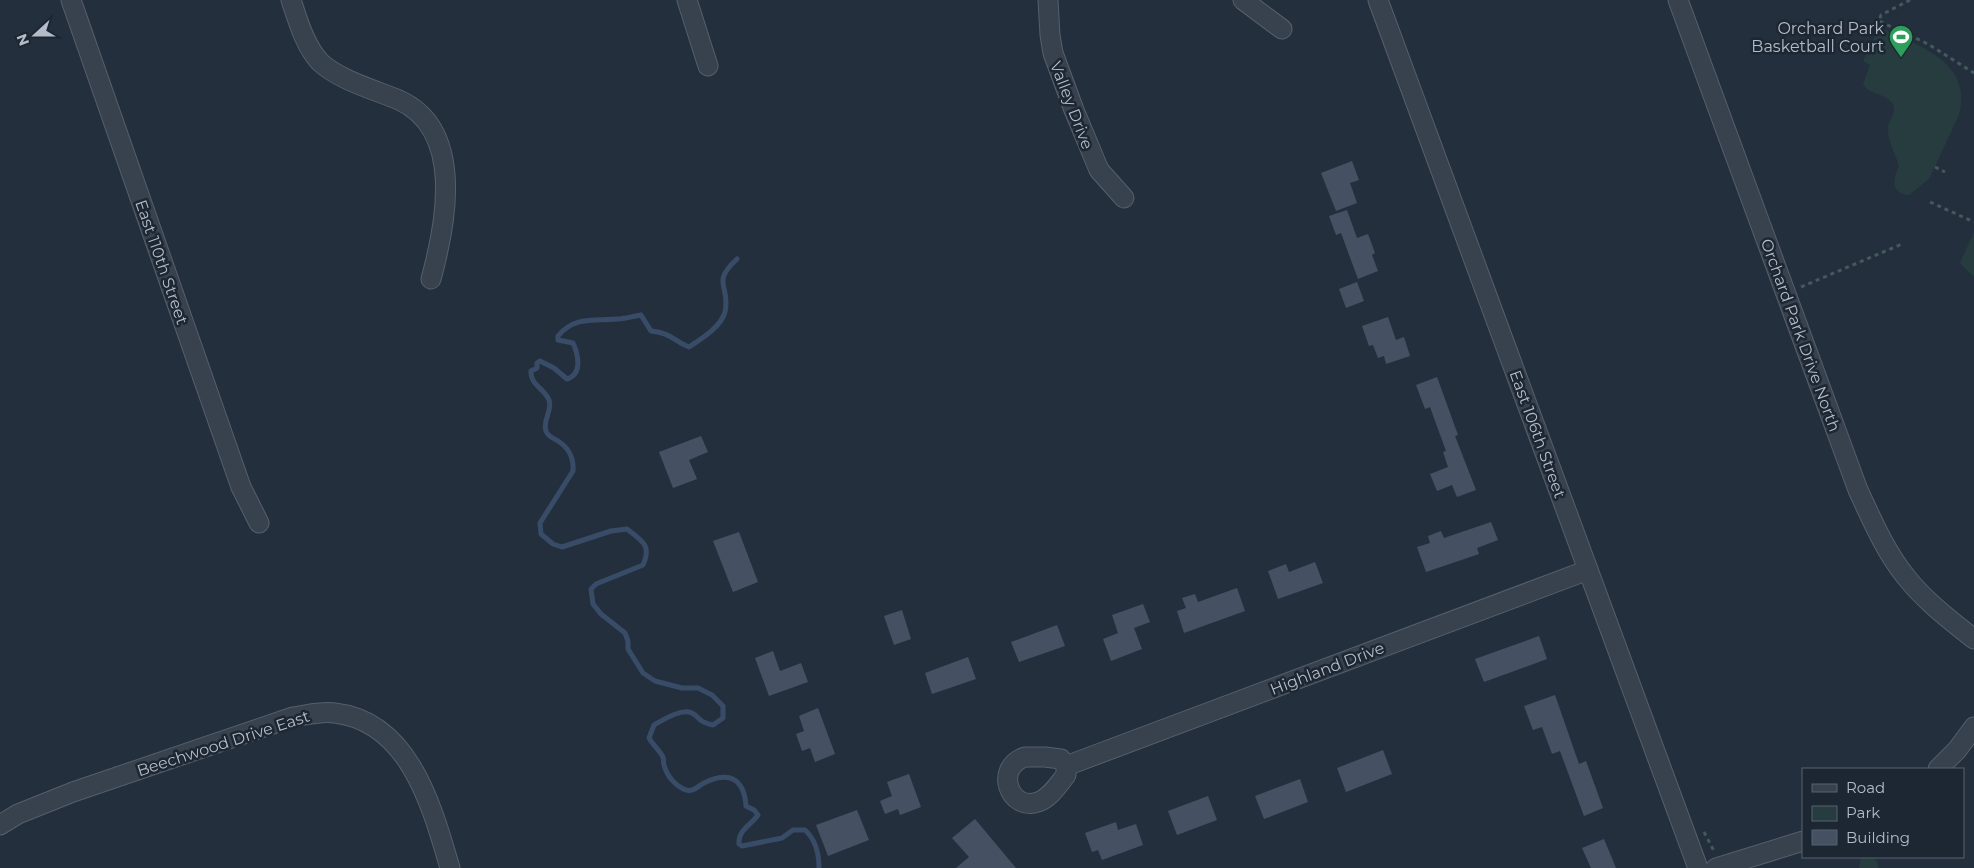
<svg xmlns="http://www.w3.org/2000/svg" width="1974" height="868" font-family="Montserrat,sans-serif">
  <rect width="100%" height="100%" fill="#242f3e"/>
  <g fill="#263c3f">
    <path d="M1879 27C1916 45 1974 61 1959 115L1929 179 1909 195C1890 194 1893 178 1899 166 1896 155 1887 140 1888 128 1889 120 1898 111 1892 103 1885 93 1869 95 1863 84L1870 65 1863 61Z"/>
    <polygon points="1974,232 1974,277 1960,263"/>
    <polygon points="1861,857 1869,857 1876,860 1879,868 1859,868"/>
  </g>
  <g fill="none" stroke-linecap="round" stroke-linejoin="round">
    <path stroke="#394c67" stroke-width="5" d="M737 259C710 284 731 285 725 312 721 327 701 339 689 347 673 341 672 333 651 331L641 315C633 316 625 319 617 319 594 321 574 316 558 336V340L573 343C578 354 583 374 567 379L554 368 540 361 537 363V368L531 371C530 385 544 388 549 400 553 411 542 420 546 431 548 437 553 438 558 441 569 448 574 458 573 471L540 523 541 534 553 544 562 547 611 531 627 529C642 541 652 545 643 565L596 584 591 589 593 604 601 614 625 633 628 641V649L643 673 655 681 682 688H698L712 695 723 706V718L713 725C698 722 700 717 692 713 681 708 663 720 654 725L649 738C653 745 660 751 663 757 664 759 663 762 664 765 667 776 675 786 686 790 694 792 698 786 704 783 729 771 744 778 746 806L754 810 758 815C750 826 738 830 739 844L742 846 782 838 793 830H805C816 840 819 853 819 868"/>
  </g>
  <g fill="#455162">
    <polygon points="1352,161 1359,180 1350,183 1357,203 1336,211 1321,173"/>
    <polygon points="1347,210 1357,238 1368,234 1375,253 1372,255 1378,271 1358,279 1341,233 1336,235 1329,216"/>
    <polygon points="1357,282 1364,301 1346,308 1339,289"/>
    <polygon points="1388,317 1396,340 1404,337 1410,356 1386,364 1384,356 1378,358 1373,345 1369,346 1362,326"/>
    <polygon points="1437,377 1458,435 1455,436 1476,490 1457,497 1452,485 1437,491 1430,474 1448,467 1443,452 1446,451 1430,407 1425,409 1416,385"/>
    <polygon points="701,436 708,452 689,460 697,479 673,488 659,452"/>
    <polygon points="1491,522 1498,540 1477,548 1479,554 1426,572 1417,547 1430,543 1428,536 1441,531 1444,538"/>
    <polygon points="739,532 758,582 733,592 713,541"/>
    <polygon points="1315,562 1323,583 1278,599 1268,571 1286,564 1289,572"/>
    <polygon points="1237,588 1245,611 1184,633 1177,611 1186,608 1182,598 1195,594 1198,602"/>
    <polygon points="1143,604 1150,622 1134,628 1142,649 1111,661 1103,639 1118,633 1112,615"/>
    <polygon points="902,610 911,639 894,645 884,616"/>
    <polygon points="1057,625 1065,646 1019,662 1011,642"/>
    <polygon points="1539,636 1547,659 1484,682 1475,659"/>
    <polygon points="773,651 780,671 801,663 808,682 769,696 755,658"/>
    <polygon points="968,657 976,679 932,694 925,673"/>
    <polygon points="1555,695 1579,764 1586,761 1603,808 1584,816 1560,751 1552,754 1542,727 1533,730 1524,706"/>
    <polygon points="818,708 835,754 815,762 810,748 802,751 796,734 804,731 799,716"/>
    <polygon points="1383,750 1392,774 1346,792 1337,768"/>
    <polygon points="909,774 921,807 900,815 898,809 885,814 880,801 892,796 887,782"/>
    <polygon points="1300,779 1308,802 1264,819 1255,796"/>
    <polygon points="1208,796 1217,820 1177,835 1168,811"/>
    <polygon points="857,810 869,840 828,856 816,825"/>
    <polygon points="975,819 1016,868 956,868 969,857 952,838"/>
    <polygon points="1116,822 1118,830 1136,824 1143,845 1102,860 1098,850 1092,852 1085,833"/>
    <polygon points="1604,839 1616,868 1591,868 1582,848"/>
  </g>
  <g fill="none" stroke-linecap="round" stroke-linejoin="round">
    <defs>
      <g id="minor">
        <polyline points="71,0 241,487 259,523"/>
        <path d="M291 0C298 21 305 46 320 62 339 80 375 90 399 100 465 130 446 224 431 279"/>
        <polyline points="687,0 708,66"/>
        <polyline points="1048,0 1050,35 1053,53 1074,110 1099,170 1124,198"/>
        <polyline points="1243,0 1282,29"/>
        <polyline points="1378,0 1698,868"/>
        <path d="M1678 0 1858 490C1872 520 1885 551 1906 577 1925 601 1950 620 1974 639"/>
        <path d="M1025 757H1045L1061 759 1066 766V775C1058 785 1050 798 1038 802 1010 812 993 768 1025 757Z"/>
        <polyline points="1066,766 1588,570"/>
        <polyline points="1938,769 1957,750 1974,727"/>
        <path d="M0 825 18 814 73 792 293 717C307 715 321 711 335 713 410 722 432 807 450 868"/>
        <polyline points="1716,868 1803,841"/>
      </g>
    </defs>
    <use href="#minor" stroke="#565f6c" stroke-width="21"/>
    <g stroke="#44595c" stroke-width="3" stroke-dasharray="4 4" stroke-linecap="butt">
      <polyline points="1910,0 1881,15 1879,21 1928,44 1974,73"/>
      <polyline points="1935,167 1945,172"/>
      <polyline points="1930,202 1974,222"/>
      <polyline points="1801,287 1902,244"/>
      <polyline points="1704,832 1715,853"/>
    </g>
    <use href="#minor" stroke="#38414e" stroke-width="19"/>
  </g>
  <defs>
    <symbol id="stadium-pin" viewBox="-11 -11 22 30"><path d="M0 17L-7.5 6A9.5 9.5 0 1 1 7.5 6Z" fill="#2e9e5b" stroke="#1d2633"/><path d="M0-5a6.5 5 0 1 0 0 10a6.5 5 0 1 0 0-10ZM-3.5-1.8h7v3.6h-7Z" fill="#fff"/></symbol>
  </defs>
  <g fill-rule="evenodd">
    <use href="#stadium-pin" x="1887" y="23" width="28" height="38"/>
  </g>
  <g text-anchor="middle" stroke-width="5" stroke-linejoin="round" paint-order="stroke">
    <g font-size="16" fill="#b4bcc9" stroke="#1d2633" text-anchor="end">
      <text x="1884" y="34">Orchard Park<tspan x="1884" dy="18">Basketball Court</tspan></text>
    </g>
    <g font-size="16" fill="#b4bcc9" stroke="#1d2633">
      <text transform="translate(1072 105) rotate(69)" y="6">Valley Drive</text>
      <text transform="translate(162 262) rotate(71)" y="6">East 110th Street</text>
      <text transform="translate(1801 335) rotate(70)" y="6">Orchard Park Drive North</text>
      <text transform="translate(1538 434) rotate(70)" y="6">East 106th Street</text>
      <text transform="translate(1327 668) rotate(-21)" y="6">Highland Drive</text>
      <text transform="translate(223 743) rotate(-18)" y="6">Beechwood Drive East</text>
    </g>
  </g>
  <rect x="1802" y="768" width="162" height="90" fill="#1d2633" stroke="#59626f"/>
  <rect x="1812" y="784" width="25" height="8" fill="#38414e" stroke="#59626f"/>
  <text x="1846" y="793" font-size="15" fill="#b4bcc9">Road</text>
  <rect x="1812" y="806" width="25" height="15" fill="#263c3f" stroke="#59626f"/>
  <text x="1846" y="818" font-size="15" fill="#b4bcc9">Park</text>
  <rect x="1812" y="830" width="25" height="15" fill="#455162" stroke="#59626f"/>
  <text x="1846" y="843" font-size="15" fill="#b4bcc9">Building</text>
  <g transform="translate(35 35) rotate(249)" stroke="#1d2633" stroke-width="4" paint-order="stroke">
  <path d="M0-4L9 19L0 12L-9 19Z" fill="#b4bcc9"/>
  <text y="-8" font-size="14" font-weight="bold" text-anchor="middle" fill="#b4bcc9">N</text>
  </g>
</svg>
